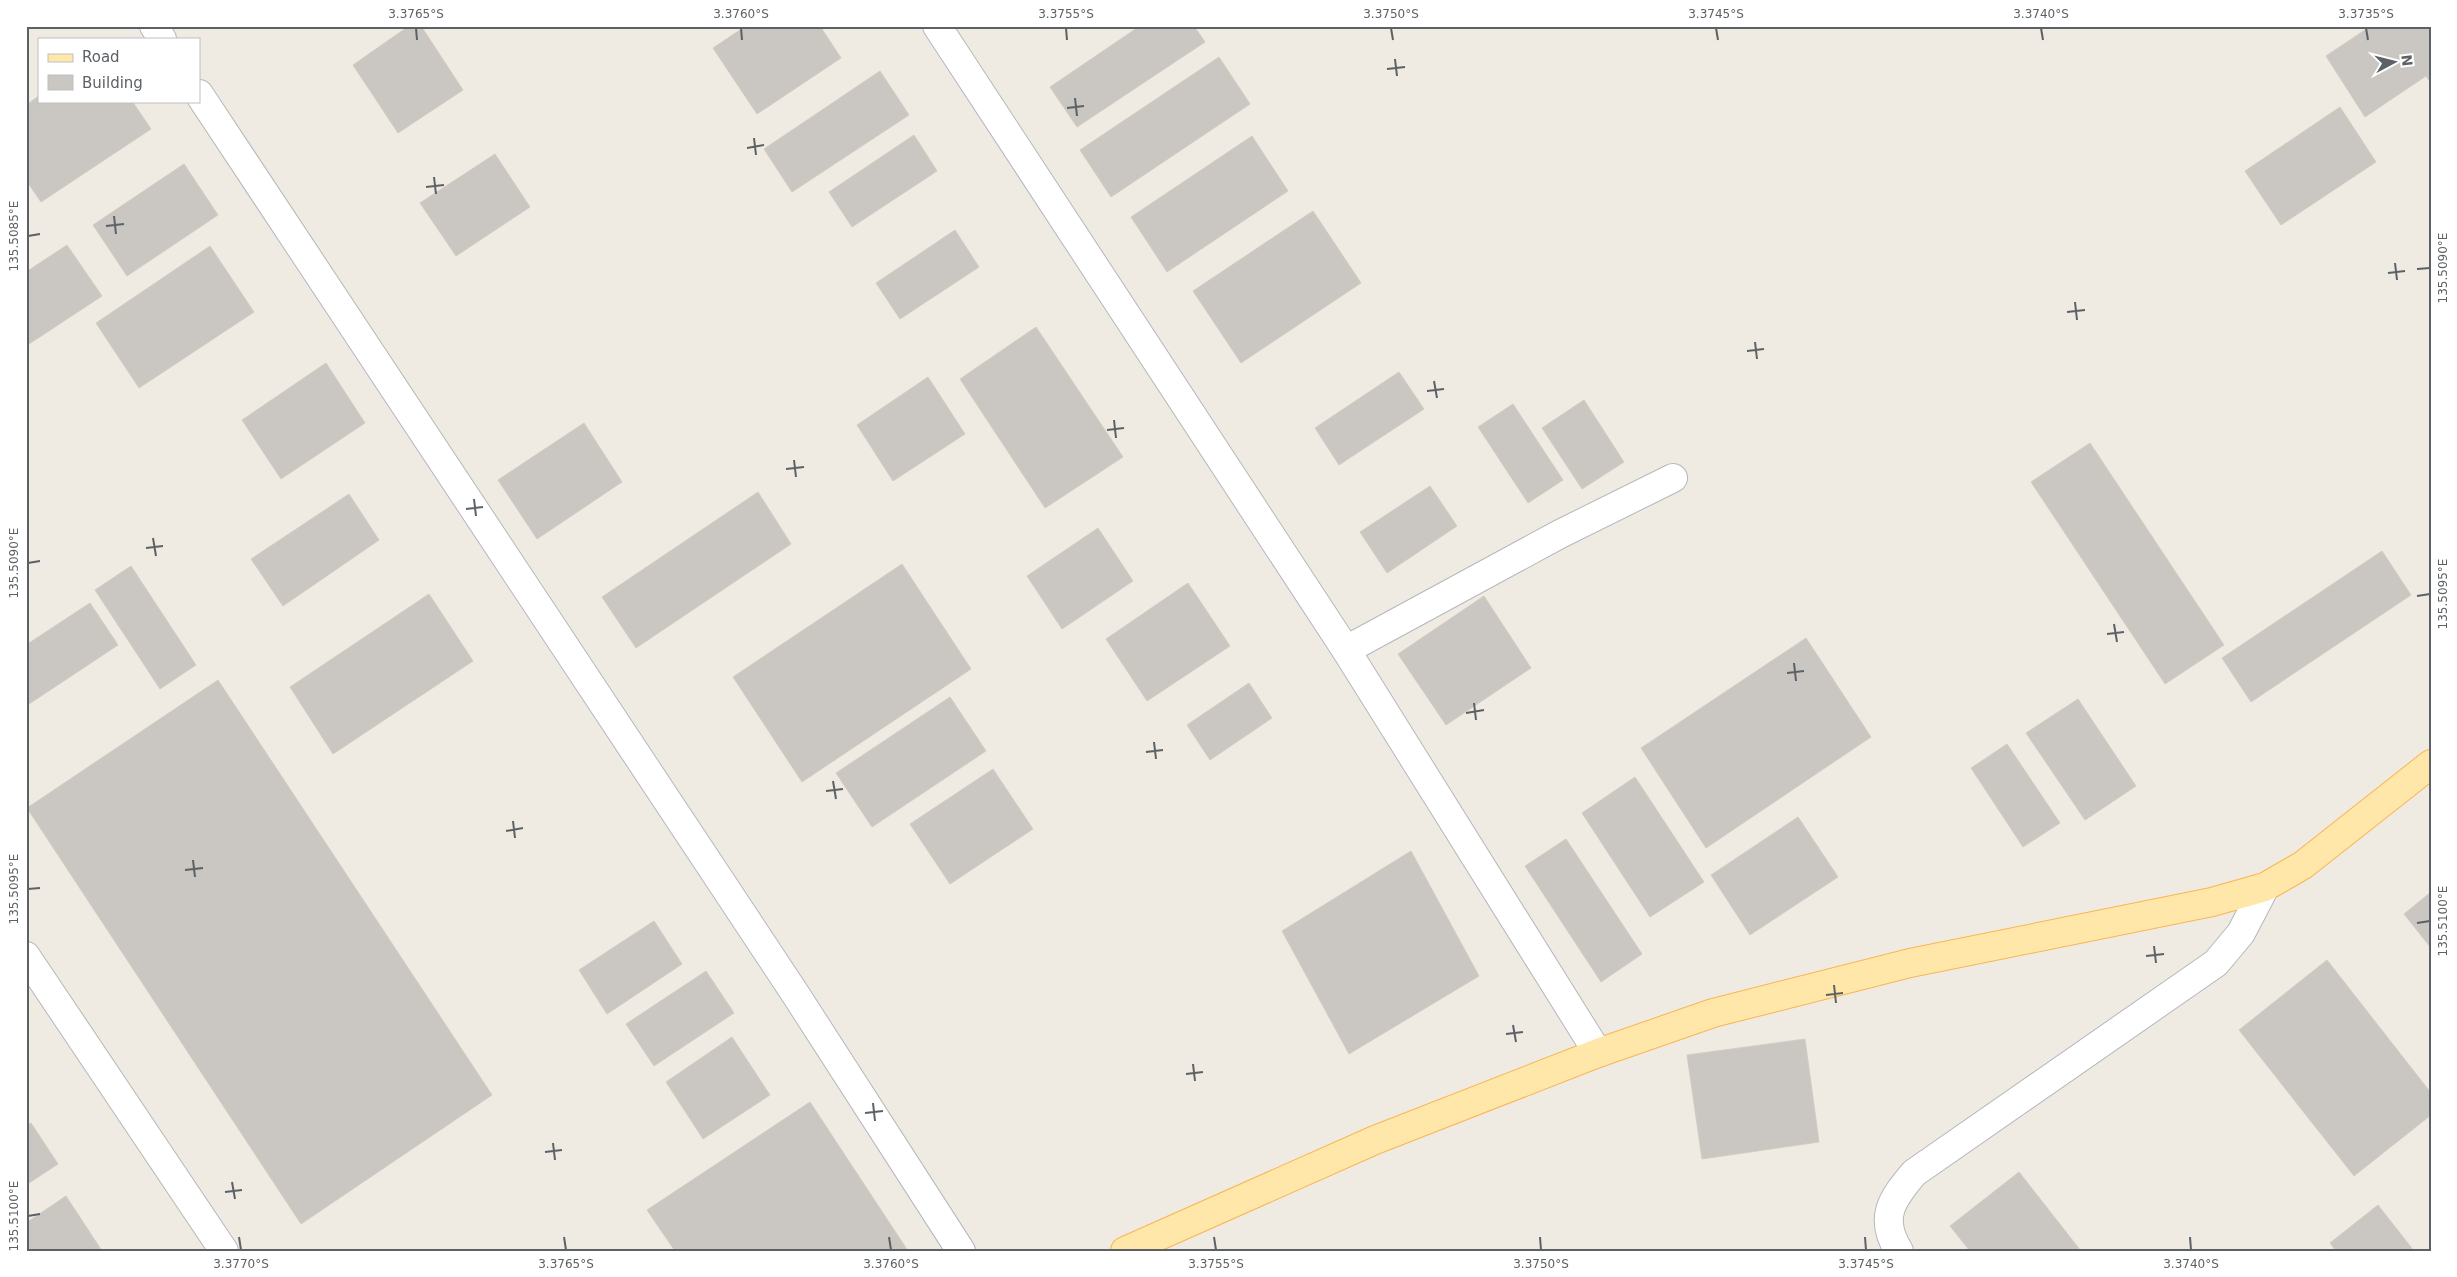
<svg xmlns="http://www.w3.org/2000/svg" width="2457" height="1277" font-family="'DejaVu Sans',sans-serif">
  <rect width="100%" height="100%" fill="#efebe3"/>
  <g fill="#cac6c1" stroke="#d4ccc1">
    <polygon points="409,26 421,26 463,90 398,133 353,65"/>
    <polygon points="746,26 820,26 841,58 757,114 713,48"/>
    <polygon points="1140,26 1194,26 1205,42 1077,127 1050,87"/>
    <polygon points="2371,26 2431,26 2431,83 2426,76 2365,117 2326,56"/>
    <polygon points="1219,57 1250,104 1111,197 1080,150"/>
    <polygon points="880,71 909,115 792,192 764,149"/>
    <polygon points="39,96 39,101 132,101 151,129 41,202 26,180 26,105"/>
    <polygon points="2340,107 2376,162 2281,225 2245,171"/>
    <polygon points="914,135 937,171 852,227 829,192"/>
    <polygon points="1252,136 1288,191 1167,272 1131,217"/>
    <polygon points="495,154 530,207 456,256 420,203"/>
    <polygon points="184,164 218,215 127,276 93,225"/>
    <polygon points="1313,211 1361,283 1241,363 1193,291"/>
    <polygon points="955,230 979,267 900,319 876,283"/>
    <polygon points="67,245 102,296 26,346 26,272"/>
    <polygon points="210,246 254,312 139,388 96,323"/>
    <polygon points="1036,327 1123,457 1045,508 960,379"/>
    <polygon points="326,363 365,423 281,479 242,420"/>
    <polygon points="1399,372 1424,409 1339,465 1315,428"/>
    <polygon points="928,377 965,434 893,481 857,425"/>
    <polygon points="1584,400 1624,462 1582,489 1542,428"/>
    <polygon points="1513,404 1563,480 1528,503 1478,427"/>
    <polygon points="584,423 622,482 537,539 498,480"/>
    <polygon points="2090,443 2224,645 2165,684 2031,482"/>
    <polygon points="1430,486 1457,526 1387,573 1360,532"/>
    <polygon points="758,492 791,544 636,648 602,597"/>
    <polygon points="349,494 379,540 283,606 251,559"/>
    <polygon points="1098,528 1133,581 1062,629 1027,576"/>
    <polygon points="2382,551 2411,595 2251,702 2222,658"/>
    <polygon points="902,564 971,669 802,782 733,677"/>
    <polygon points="131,566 196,665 160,689 95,590"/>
    <polygon points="1188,583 1230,646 1147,701 1106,639"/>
    <polygon points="429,594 473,661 333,754 290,687"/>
    <polygon points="1484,596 1531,668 1446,725 1398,654"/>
    <polygon points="90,603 118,645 26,706 26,645"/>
    <polygon points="1806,638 1871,737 1706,848 1641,748"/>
    <polygon points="218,680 492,1095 301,1224 27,808"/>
    <polygon points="1249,683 1272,718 1210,760 1187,725"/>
    <polygon points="950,697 986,751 872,827 836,773"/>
    <polygon points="2078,699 2136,786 2085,820 2026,733"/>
    <polygon points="2007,744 2060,823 2023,847 1971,768"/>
    <polygon points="993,769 1033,829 950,884 910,824"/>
    <polygon points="1635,777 1704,882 1650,917 1582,813"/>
    <polygon points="1798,817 1838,877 1750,935 1711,875"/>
    <polygon points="1566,839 1642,954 1601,982 1525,866"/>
    <polygon points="1411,851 1479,976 1349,1054 1282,931"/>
    <polygon points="2431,892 2431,948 2404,914"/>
    <polygon points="654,921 682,964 607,1014 579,970"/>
    <polygon points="2327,960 2431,1093 2431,1115 2354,1176 2239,1030"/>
    <polygon points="706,971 734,1013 654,1066 626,1024"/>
    <polygon points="732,1037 770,1095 703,1139 666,1082"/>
    <polygon points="1805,1039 1819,1142 1702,1159 1687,1055"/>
    <polygon points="810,1102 908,1251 675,1251 647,1210"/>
    <polygon points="31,1123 58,1164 26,1185 26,1126"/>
    <polygon points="2019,1172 2081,1251 1970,1251 1950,1226"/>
    <polygon points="66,1196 102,1251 27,1251 26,1223"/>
    <polygon points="2378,1205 2414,1251 2336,1251 2330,1243"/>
  </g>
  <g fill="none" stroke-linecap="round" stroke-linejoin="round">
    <defs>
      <g id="minor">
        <polyline points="154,26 162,39"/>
        <polyline points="937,26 1346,650 1598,1053"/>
        <polyline points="199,94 796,995 961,1251"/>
        <polyline points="1346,650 1560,534 1673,478"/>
        <polyline points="26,956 224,1251"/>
        <path d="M1899 1251C1878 1218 1892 1199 1914 1173L2216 963 2241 933 2265 887"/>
      </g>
      <polyline id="major" points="1125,1251 1375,1140 1598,1053 1713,1013 1910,963 2212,902 2265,887 2303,865 2431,764"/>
    </defs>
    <use href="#minor" stroke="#b4b8bb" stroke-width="30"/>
    <use href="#major" stroke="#f9b553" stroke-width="30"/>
    <use href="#minor" stroke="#fff" stroke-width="28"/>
    <use href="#major" stroke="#ffe6a9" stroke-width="28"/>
  </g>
  <path fill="none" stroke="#5c6165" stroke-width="2" d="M416 28 417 40M741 28 742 40M1066 28 1067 40M1391 28 1393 40M1716 28 1718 40M2041 28 2043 40M2366 28 2368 40M1395 59 1397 76M1387 69 1405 67M1075 98 1077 116M1067 108 1084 106M754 138 756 155M747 148 764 145M434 177 436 194M426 187 444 185M114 216 116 234M106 226 124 224M28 236 40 234M2395 263 2397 280M2417 269 2430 268M2388 273 2405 271M2075 302 2077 320M2067 312 2085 310M1755 342 1757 359M1747 351 1764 349M1434 381 1437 398M1427 391 1444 389M1114 420 1116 438M1107 430 1124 428M794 460 796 477M786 469 804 467M474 499 476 516M466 509 483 507M153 538 156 556M146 548 163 546M28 563 40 561M2417 596 2430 594M2114 624 2117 642M2107 634 2124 632M1794 663 1796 681M1787 673 1804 671M1474 703 1476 720M1466 713 1484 710M1154 742 1156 759M1146 752 1163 750M833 781 836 799M826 791 843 789M513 821 515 838M506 831 523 828M193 860 195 877M185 870 203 868M28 889 40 888M2417 923 2430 921M2154 946 2156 963M2146 956 2164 954M1834 985 1836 1003M1826 995 1843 993M1513 1025 1516 1042M1506 1034 1523 1032M1193 1064 1195 1081M1186 1074 1203 1072M873 1103 875 1121M865 1113 883 1111M553 1143 555 1160M545 1152 562 1150M232 1182 235 1199M225 1192 242 1190M28 1216 40 1214M239 1237 241 1250M564 1237 566 1250M889 1237 891 1250M1214 1237 1216 1250M1540 1237 1541 1250M1865 1237 1866 1250M2190 1237 2191 1250"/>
  <rect width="2457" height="1277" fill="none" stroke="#ffffff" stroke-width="55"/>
  <rect x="38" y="38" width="162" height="65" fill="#ffffff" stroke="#bec0c1"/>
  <rect x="48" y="54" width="25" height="8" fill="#ffe6a9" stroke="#bec0c1"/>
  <text x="82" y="62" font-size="15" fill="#5c6165">Road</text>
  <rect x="48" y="75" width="25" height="15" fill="#cac6c1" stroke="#bec0c1"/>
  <text x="82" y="88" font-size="15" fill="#5c6165">Building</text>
  <g transform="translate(2394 62) rotate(83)" stroke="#ffffff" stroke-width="4" paint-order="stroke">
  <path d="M0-4L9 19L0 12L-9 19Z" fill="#5c6165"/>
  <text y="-8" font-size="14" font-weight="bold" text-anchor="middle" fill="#5c6165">N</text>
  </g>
  <rect x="28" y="28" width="2402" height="1222" fill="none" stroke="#5c6165" stroke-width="2"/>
  <g font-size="12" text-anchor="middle" fill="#5c6165">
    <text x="416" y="18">3.3765°S</text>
    <text x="741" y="18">3.3760°S</text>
    <text x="1066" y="18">3.3755°S</text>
    <text x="1391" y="18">3.3750°S</text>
    <text x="1716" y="18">3.3745°S</text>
    <text x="2041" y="18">3.3740°S</text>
    <text x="2366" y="18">3.3735°S</text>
    <text transform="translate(14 236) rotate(-90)" y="4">135.5085°E</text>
    <text transform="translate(2443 268) rotate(-90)" y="4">135.5090°E</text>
    <text transform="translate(14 563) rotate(-90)" y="4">135.5090°E</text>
    <text transform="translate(2443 594) rotate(-90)" y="4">135.5095°E</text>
    <text transform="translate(14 889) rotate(-90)" y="4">135.5095°E</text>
    <text transform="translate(2443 921) rotate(-90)" y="4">135.5100°E</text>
    <text transform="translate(14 1216) rotate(-90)" y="4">135.5100°E</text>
    <text x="241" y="1268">3.3770°S</text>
    <text x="566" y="1268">3.3765°S</text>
    <text x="891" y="1268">3.3760°S</text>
    <text x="1216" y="1268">3.3755°S</text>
    <text x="1541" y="1268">3.3750°S</text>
    <text x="1866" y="1268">3.3745°S</text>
    <text x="2191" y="1268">3.3740°S</text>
  </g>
</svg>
